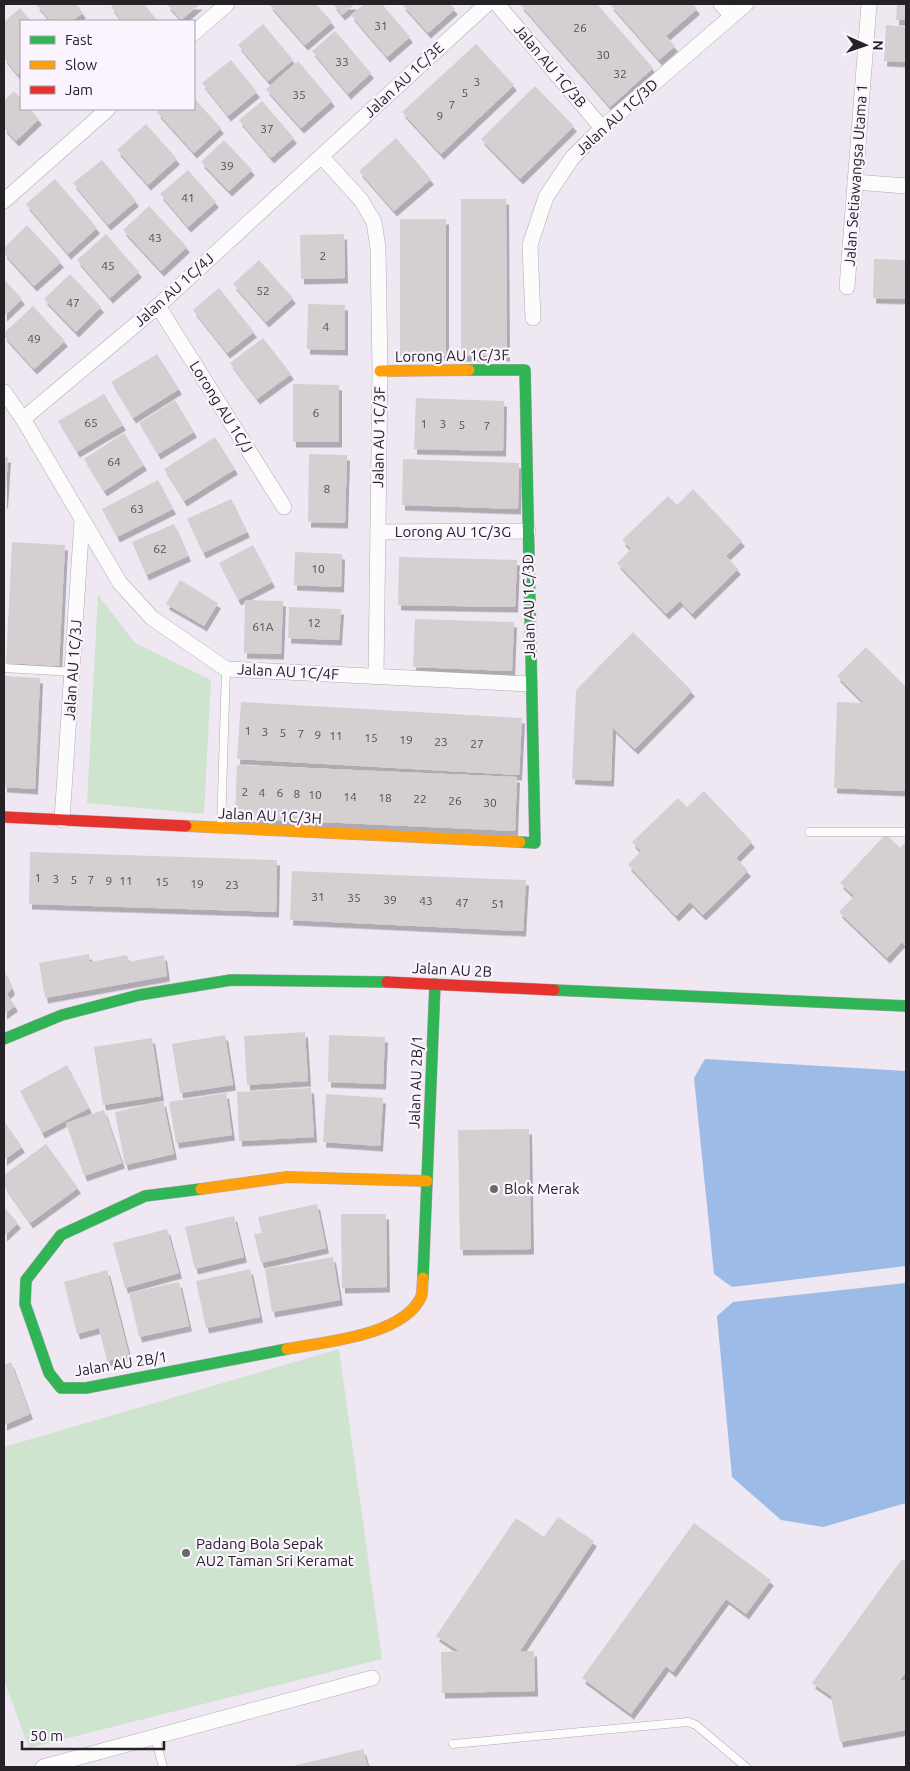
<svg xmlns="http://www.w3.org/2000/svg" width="910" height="1771" font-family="Ubuntu,sans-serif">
  <defs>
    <filter id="shadow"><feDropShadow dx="3" dy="5.5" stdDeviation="0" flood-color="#0004"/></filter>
  </defs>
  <rect width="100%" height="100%" fill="#efe8f2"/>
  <g fill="#cfe4ce">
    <polygon points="98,595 135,643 211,680 204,814 87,803"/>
    <polygon points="339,1349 382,1659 29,1748 4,1680 4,1447"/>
  </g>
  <g fill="#9cbce7">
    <polygon points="705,1059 906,1071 906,1266 732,1287 714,1274 694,1078"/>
    <polygon points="906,1283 906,1503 823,1527 781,1520 732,1477 717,1316 733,1302"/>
  </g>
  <g fill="#d5cfd2" filter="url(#shadow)">
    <polygon points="36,4 76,4 83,13 72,21 51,21"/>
    <polygon points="115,4 144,4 158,21 122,21 111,7"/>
    <polygon points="167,4 200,4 181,20"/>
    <polygon points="269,4 316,4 332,22 305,45"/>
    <polygon points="333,4 355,4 342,15"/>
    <polygon points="364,4 382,4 410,37 387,57 351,15"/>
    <polygon points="402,4 450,4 455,9 428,33"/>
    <polygon points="520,4 597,4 653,68 610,107"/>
    <polygon points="610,4 693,4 697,9 666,36 675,46 659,60"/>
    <polygon points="897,4 906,4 906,20 896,20"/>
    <polygon points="20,8 31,21 21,21 21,72 18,75 4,58 4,22"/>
    <polygon points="263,24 293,60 268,81 238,45"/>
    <polygon points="886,25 906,27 906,62 884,61"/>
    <polygon points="335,31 371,73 348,94 312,51"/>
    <polygon points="476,44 514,85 441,154 402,112"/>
    <polygon points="231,60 257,92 228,116 202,83"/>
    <polygon points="298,61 332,101 301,128 266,89"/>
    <polygon points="535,86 574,126 520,179 481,139"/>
    <polygon points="14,91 21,99 21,109 30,109 39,119 16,141 4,128 4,101"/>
    <polygon points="194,98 221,128 194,153 157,112 161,109 194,109"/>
    <polygon points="262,101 294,138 271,158 239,120"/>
    <polygon points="146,124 177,159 148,185 117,150"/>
    <polygon points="396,138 431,179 394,211 359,171"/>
    <polygon points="224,140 252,170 229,191 201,162"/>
    <polygon points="102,160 136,201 108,225 73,183"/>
    <polygon points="188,170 216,202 188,227 160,194"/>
    <polygon points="55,179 97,228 68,254 26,204"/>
    <polygon points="461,199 506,199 507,356 461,356"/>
    <polygon points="149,206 187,247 161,271 123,230"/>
    <rect x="400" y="219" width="46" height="137"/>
    <polygon points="27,225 61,262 34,286 4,253 4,248"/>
    <polygon points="106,234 139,272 110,298 77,260"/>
    <polygon points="344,234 345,278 301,279 300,235"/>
    <polygon points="874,259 906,260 906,299 873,298"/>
    <polygon points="259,260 293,298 266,322 233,284"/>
    <polygon points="70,274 101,307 76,332 44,299"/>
    <polygon points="4,279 22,299 4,316"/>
    <polygon points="219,288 254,332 227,353 193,310"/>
    <polygon points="308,304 345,305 345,350 307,349"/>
    <polygon points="33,306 65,341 34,369 4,336 4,333"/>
    <polygon points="263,338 291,374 257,399 230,363"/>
    <polygon points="157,354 179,389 133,418 111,382"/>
    <polygon points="293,384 339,385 339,442 293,442"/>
    <polygon points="104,394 123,425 77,452 58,421"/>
    <polygon points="416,398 504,401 503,451 414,449"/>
    <polygon points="175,400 194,432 158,454 139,423"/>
    <polygon points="124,433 144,465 104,491 84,459"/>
    <polygon points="215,437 235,469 184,501 164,469"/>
    <polygon points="309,454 347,455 345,523 308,522"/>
    <polygon points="4,457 8,457 5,503 4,503"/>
    <polygon points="403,459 519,463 518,509 402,505"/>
    <polygon points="158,480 173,509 117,537 102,509"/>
    <polygon points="693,489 742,541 726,556 738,569 692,614 680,601 666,614 617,563 631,549 622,540 668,496 677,505"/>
    <polygon points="231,499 247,532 203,553 187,519"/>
    <polygon points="174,524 188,556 146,575 132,542"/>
    <polygon points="12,542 65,545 59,666 6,663"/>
    <polygon points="253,545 272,582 238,600 219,563"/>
    <polygon points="295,552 342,554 341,587 294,585"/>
    <polygon points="399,557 517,560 515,607 398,605"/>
    <polygon points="180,580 218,603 204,626 166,604"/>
    <polygon points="245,600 283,601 281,654 244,653"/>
    <polygon points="289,607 341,609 339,640 288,638"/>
    <polygon points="415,619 514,622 512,671 413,667"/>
    <polygon points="633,632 692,691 635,749 613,728 611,781 572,779 576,690"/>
    <polygon points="866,647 906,687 906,791 834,788 837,702 864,703 837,676"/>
    <polygon points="4,676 40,678 35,789 4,787"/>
    <polygon points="241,702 522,718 519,775 237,759"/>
    <polygon points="237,765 517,777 515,831 235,818"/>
    <polygon points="704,791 752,842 736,858 748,871 703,915 690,902 676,916 628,865 641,851 632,842 678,798 687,807"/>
    <polygon points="886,834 900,848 906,841 906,947 902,942 887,958 839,912 854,896 840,883"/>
    <polygon points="30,852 277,860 276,912 29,904"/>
    <polygon points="292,871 526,880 523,931 290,920"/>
    <polygon points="89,954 90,962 127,955 129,962 164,955 167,976 45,998 39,963"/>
    <polygon points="4,970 12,989 7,994 15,1006 4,1014"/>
    <polygon points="305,1032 308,1081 247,1085 244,1036"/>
    <polygon points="225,1035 233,1085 180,1093 172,1044"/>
    <polygon points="329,1035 385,1037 383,1084 328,1082"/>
    <polygon points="152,1038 161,1096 103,1105 94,1047"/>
    <polygon points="67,1065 89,1108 42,1133 20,1091"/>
    <polygon points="311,1088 314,1137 239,1141 237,1092"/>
    <polygon points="226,1093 232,1135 176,1143 169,1102"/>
    <polygon points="326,1094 383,1098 380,1146 323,1142"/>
    <polygon points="163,1101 174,1154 125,1165 115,1112"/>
    <polygon points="104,1110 122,1163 84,1176 66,1123"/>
    <polygon points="4,1121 22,1147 4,1160"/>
    <polygon points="529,1129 531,1249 460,1250 458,1130"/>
    <polygon points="46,1144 78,1188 30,1223 4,1186 4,1175"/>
    <polygon points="317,1204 326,1248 261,1263 254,1234 262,1233 258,1217"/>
    <polygon points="4,1207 18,1223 4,1236"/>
    <polygon points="341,1214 386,1214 387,1287 342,1288"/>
    <polygon points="234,1216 244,1257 195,1269 185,1227"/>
    <polygon points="167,1229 179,1273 125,1288 113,1243"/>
    <polygon points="333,1257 340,1300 272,1312 265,1269"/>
    <polygon points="250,1269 260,1317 206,1328 196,1281"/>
    <polygon points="107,1270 129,1355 107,1361 99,1328 77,1334 64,1282"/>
    <polygon points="179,1282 189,1326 139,1337 129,1293"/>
    <polygon points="11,1362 30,1414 4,1425 4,1365"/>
    <polygon points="558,1517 594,1541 520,1651 534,1651 535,1691 442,1693 441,1652 459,1651 436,1636 516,1518 544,1537"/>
    <polygon points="694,1523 771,1580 746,1614 726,1599 673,1672 666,1666 631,1714 582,1678"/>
    <polygon points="902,1559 906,1562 906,1672 899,1681 906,1680 906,1730 840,1742 831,1696 812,1683"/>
    <polygon points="363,1749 368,1767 289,1767"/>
  </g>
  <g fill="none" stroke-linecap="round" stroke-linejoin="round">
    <defs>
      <g id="lane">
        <polyline points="4,668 73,672"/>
        <polyline points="221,827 226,669"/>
        <polyline points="809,832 906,832"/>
        <polyline points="155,1737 163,1767"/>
        <polyline points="453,1744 688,1722 696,1725 746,1767"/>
      </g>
      <g id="street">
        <polyline points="497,4 602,128"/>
        <polyline points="721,4 732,16"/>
        <polyline points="194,33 227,4"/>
        <polyline points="322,157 361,200 374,222 378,248 380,371 376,677"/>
        <polyline points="855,182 906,186"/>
        <polyline points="4,201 108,109"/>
        <polyline points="847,287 869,4"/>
        <polyline points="158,306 284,507"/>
        <polyline points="533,318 530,245 546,197 572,158 602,128 746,4"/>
        <polyline points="4,392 23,419 120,583 152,618 226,669 530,684"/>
        <polyline points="23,419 158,306 487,4"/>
        <polyline points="378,532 528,531"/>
        <polyline points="62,820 82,520"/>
        <polyline points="43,1767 372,1678"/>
      </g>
      <g id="fast">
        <polyline points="469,370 525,370 535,843 520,842"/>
        <polyline points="554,990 906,1006"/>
        <polyline points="4,1039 62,1015 139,995 231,980 387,982"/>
        <polyline points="201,1189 145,1196 61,1235 26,1280 25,1304 49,1373 61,1388 86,1388 287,1349"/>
        <polyline points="423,1278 435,984"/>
      </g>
      <g id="slow">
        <polyline points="380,371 469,370"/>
        <polyline points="186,826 520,842"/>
        <polyline points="201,1189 287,1177 427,1181"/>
        <path d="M287 1349C324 1342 403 1336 421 1297 423 1292 422 1284 423 1278"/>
      </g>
      <g id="jam">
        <polyline points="4,817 186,826"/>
        <polyline points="387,982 554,990"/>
      </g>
    </defs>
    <use href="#lane" stroke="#b0abb2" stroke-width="9"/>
    <use href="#street" stroke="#b0abb2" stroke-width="16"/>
    <use href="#fast" stroke="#b0abb2" stroke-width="12"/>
    <use href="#slow" stroke="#b0abb2" stroke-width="12"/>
    <use href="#jam" stroke="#b0abb2" stroke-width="12"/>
    <use href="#lane" stroke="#fdfcfd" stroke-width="8"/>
    <use href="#street" stroke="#fdfcfd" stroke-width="15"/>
    <use href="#fast" stroke="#30b455" stroke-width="11"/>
    <use href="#slow" stroke="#ff9f0a" stroke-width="11"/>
    <use href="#jam" stroke="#e5322d" stroke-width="11"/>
  </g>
  <g fill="#6c676e" stroke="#fbf4fe" stroke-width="2">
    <circle cx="494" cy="1189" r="5"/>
    <circle cx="186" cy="1553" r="5"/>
  </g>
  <g text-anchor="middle" stroke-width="4.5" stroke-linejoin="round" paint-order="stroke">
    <g font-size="12" fill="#514d52">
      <text x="381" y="30">31</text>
      <text x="580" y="32">26</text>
      <text x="603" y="59">30</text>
      <text x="342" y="66">33</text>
      <text x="620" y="78">32</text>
      <text x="477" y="86">3</text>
      <text x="465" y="97">5</text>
      <text x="299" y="99">35</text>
      <text x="452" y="109">7</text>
      <text x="440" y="120">9</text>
      <text x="267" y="133">37</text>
      <text x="227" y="170">39</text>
      <text x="188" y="202">41</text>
      <text x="155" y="242">43</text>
      <text x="323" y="260">2</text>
      <text x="108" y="270">45</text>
      <text x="263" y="295">52</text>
      <text x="73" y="307">47</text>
      <text x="326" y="331">4</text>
      <text x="34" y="343">49</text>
      <text x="316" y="417">6</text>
      <text x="91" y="427">65</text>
      <text x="424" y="428">1</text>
      <text x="443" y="428">3</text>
      <text x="462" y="429">5</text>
      <text x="487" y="430">7</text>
      <text x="114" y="466">64</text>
      <text x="327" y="493">8</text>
      <text x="137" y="513">63</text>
      <text x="160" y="553">62</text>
      <text x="318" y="573">10</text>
      <text x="314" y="627">12</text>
      <text x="263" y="631">61A</text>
      <text x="248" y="735">1</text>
      <text x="265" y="736">3</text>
      <text x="283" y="737">5</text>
      <text x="301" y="738">7</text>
      <text x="318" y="739">9</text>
      <text x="336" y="740">11</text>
      <text x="371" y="742">15</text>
      <text x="406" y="744">19</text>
      <text x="441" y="746">23</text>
      <text x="477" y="748">27</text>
      <text x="245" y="796">2</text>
      <text x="262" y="797">4</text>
      <text x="280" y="797">6</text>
      <text x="297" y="798">8</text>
      <text x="315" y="799">10</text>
      <text x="350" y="801">14</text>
      <text x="385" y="802">18</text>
      <text x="420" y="803">22</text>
      <text x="455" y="805">26</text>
      <text x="490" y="807">30</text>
      <text x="38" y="882">1</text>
      <text x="56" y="883">3</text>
      <text x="74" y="884">5</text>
      <text x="91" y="884">7</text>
      <text x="109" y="885">9</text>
      <text x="126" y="885">11</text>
      <text x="162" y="886">15</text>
      <text x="197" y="888">19</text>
      <text x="232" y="889">23</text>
      <text x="318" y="901">31</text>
      <text x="354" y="902">35</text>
      <text x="390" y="904">39</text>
      <text x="426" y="905">43</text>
      <text x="462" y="907">47</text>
      <text x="498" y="908">51</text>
    </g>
    <g font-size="15" fill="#252227" stroke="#fbf4fe">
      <text transform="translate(550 66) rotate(50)" y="5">Jalan AU 1C/3B</text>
      <text transform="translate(404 80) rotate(-43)" y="5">Jalan AU 1C/3E</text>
      <text transform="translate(617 117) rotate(-42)" y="5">Jalan AU 1C/3D</text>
      <text transform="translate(856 175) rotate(-86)" y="5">Jalan Setiawangsa Utama 1</text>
      <text transform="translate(174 290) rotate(-42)" y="5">Jalan AU 1C/4J</text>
      <text transform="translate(452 356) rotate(-1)" y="5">Lorong AU 1C/3F</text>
      <text transform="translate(221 407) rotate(58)" y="5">Lorong AU 1C/J</text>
      <text transform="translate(379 437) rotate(-89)" y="5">Jalan AU 1C/3F</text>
      <text x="453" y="537">Lorong AU 1C/3G</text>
      <text transform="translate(529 606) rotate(-91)" y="5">Jalan AU 1C/3D</text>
      <text transform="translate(73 670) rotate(-86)" y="5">Jalan AU 1C/3J</text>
      <text transform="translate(288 672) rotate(3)" y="5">Jalan AU 1C/4F</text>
      <text transform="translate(270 816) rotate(3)" y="5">Jalan AU 1C/3H</text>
      <text transform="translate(452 970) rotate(3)" y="5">Jalan AU 2B</text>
      <text transform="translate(416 1082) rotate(-88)" y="5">Jalan AU 2B/1</text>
      <text transform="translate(121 1364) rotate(-9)" y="5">Jalan AU 2B/1</text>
    </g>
    <g font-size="15" fill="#252227" stroke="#fbf4fe" text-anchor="start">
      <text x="504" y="1194">Blok Merak</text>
      <text x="196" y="1549">Padang Bola Sepak<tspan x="196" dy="17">AU2 Taman Sri Keramat</tspan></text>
    </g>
  </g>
  <rect width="910" height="1771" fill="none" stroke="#252227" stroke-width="10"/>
  <rect x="20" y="20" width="175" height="90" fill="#fbf4fe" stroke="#a5a0a8"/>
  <rect x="30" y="36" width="25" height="8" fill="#30b455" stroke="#a5a0a8"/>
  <text x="65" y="45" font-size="15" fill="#252227">Fast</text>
  <rect x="30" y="61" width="25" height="8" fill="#ff9f0a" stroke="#a5a0a8"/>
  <text x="65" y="70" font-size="15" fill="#252227">Slow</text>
  <rect x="30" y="86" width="25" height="8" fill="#e5322d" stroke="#a5a0a8"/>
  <text x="65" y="95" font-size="15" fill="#252227">Jam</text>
  <g transform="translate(865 45) rotate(92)" stroke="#fbf4fe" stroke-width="4" paint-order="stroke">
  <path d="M0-4L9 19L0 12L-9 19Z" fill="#252227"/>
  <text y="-8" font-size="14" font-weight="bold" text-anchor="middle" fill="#252227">N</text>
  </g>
  <path d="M22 1741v8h142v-8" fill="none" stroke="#252227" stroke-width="2.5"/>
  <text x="30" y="1741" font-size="15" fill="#252227" stroke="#fbf4fe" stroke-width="4" paint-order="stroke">50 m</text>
</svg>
